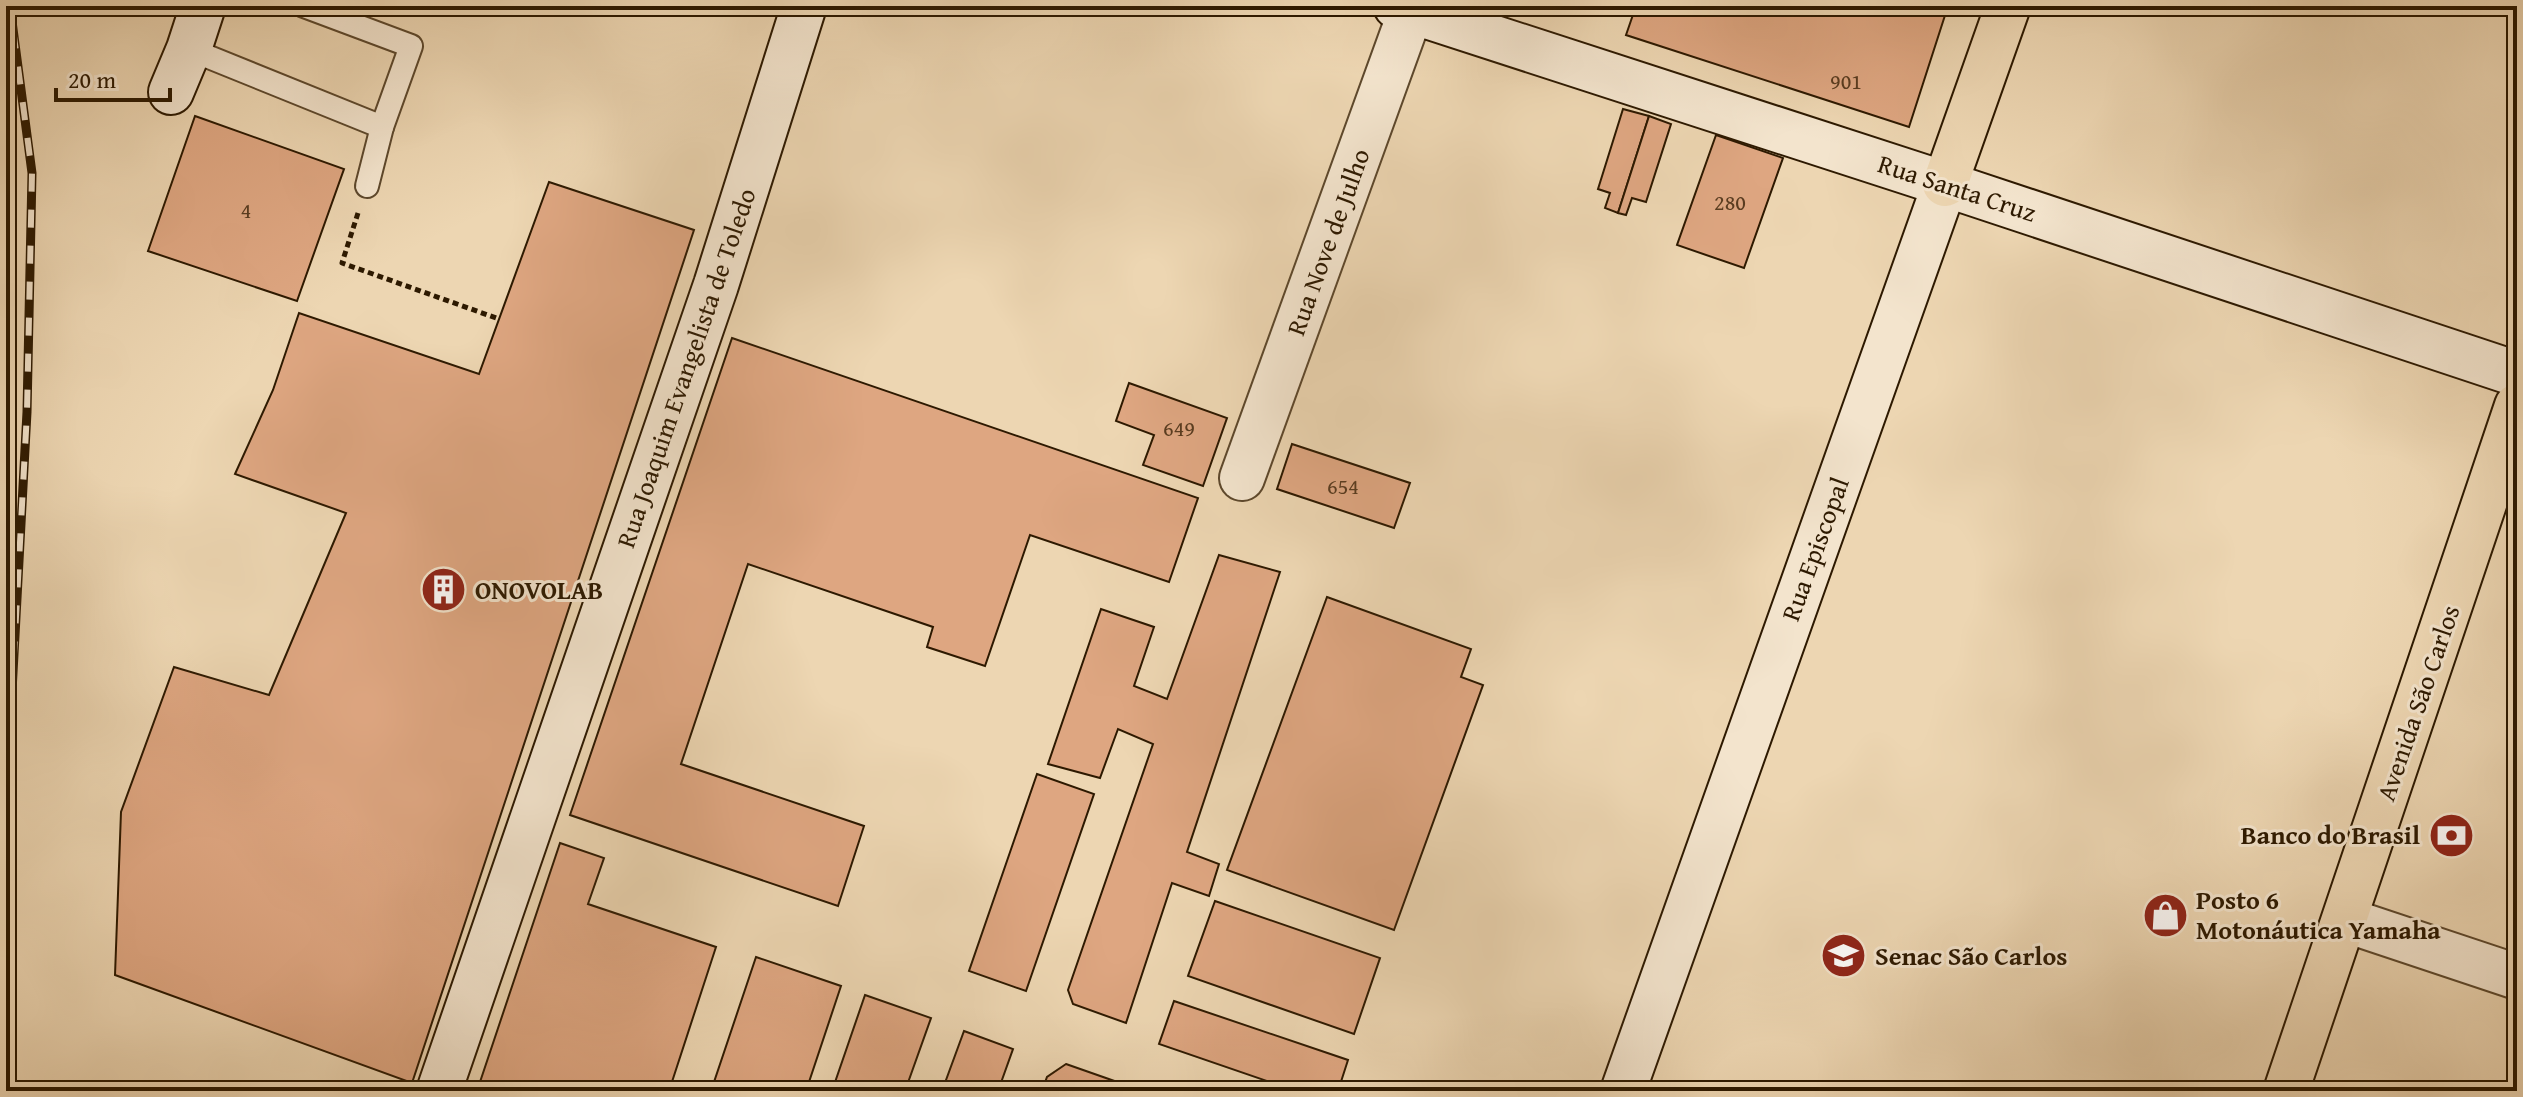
<svg xmlns="http://www.w3.org/2000/svg" width="2523" height="1097" font-family="'Gentium Book Plus',serif">
  <rect width="100%" height="100%" fill="#edd6b2"/>
  <filter id="stains"><feTurbulence type="fractalNoise" baseFrequency=".0025" numOctaves="4"/><feColorMatrix values="0 0 0 0 .2 0 0 0 0 .09 0 0 0 0 .02 0 0 0 .5 -.17"/></filter>
  <radialGradient id="worn" r=".72"><stop offset=".6" stop-color="#630" stop-opacity="0"/><stop offset="1" stop-color="#630" stop-opacity=".3"/></radialGradient>
  <g fill="#dea681" stroke="#2d1900" stroke-width="2">
    <polygon points="1636,6 1948,6 1909,127 1626,35"/>
    <polygon points="1623,109 1649,116 1618,213 1605,208 1610,193 1598,189"/>
    <polygon points="195,116 344,169 297,301 148,251"/>
    <polygon points="1649,116 1671,124 1646,202 1632,198 1626,215 1618,213"/>
    <polygon points="1716,135 1783,158 1744,268 1677,245"/>
    <polygon points="549,182 694,230 412,1083 115,975 121,812 174,667 269,695 346,513 235,474 273,390 299,313 479,374"/>
    <polygon points="732,338 1198,498 1169,582 1030,535 985,666 927,647 933,627 748,564 681,764 864,826 838,906 570,815"/>
    <polygon points="1129,383 1227,418 1203,486 1143,465 1154,435 1116,421"/>
    <polygon points="1292,444 1410,483 1394,528 1277,489"/>
    <polygon points="1219,555 1280,572 1187,852 1219,864 1209,896 1172,883 1126,1023 1073,1004 1068,990 1153,744 1118,729 1100,778 1048,764 1101,609 1154,627 1134,686 1167,699"/>
    <polygon points="1327,597 1471,649 1461,677 1483,685 1394,930 1227,870"/>
    <polygon points="1037,774 1094,794 1026,991 969,971"/>
    <polygon points="560,843 604,858 588,904 716,947 669,1091 477,1091"/>
    <polygon points="1215,901 1380,958 1354,1034 1188,976"/>
    <polygon points="756,957 841,986 806,1091 711,1091"/>
    <polygon points="865,995 931,1018 905,1091 832,1091"/>
    <polygon points="1174,1001 1348,1060 1338,1091 1296,1091 1159,1044"/>
    <polygon points="964,1031 1013,1049 998,1091 942,1091"/>
    <polygon points="1066,1064 1143,1091 1042,1091 1047,1077"/>
  </g>
  <g fill="none" stroke-linecap="round" stroke-linejoin="round">
    <defs>
      <g id="lane">
        <polyline points="189,49 382,127 411,46 304,6"/>
        <polyline points="367,186 382,127"/>
      </g>
      <g id="street">
        <polyline points="1242,478 1411,11"/>
        <polyline points="2346,920 2517,977"/>
      </g>
      <g id="secondary">
        <polyline points="1396,6 1945,184 2517,374"/>
        <polyline points="171,92 189,49 203,6"/>
        <polyline points="439,1091 716,285 804,6"/>
        <polyline points="1623,1091 1945,184"/>
      </g>
      <g id="primary">
        <polyline points="1945,184 2008,6"/>
        <polyline points="2286,1091 2517,406"/>
      </g>
    </defs>
    <use href="#lane" stroke="#5d482c" stroke-width="26"/>
    <use href="#street" stroke="#5d482c" stroke-width="48"/>
    <use href="#secondary" stroke="#2d1900" stroke-width="48"/>
    <use href="#primary" stroke="#2d1900" stroke-width="48"/>
    <polyline stroke="#2d1900" stroke-width="5" stroke-dasharray="6 4" stroke-linecap="butt" points="358,213 342,263 499,319"/>
    <use href="#lane" stroke="#f3e4cd" stroke-width="22"/>
    <use href="#street" stroke="#f3e4cd" stroke-width="44"/>
    <use href="#secondary" stroke="#f3e4cd" stroke-width="44"/>
    <use href="#primary" stroke="#edd6b2" stroke-width="44"/>
    <defs>
      <polyline id="rail" points="6,803 27,412 32,173 10,6"/>
    </defs>
    <use href="#rail" stroke="#2d1900" stroke-width="9"/>
    <use href="#rail" stroke="#f3e4cd" stroke-width="6" stroke-dasharray="18" stroke-linecap="butt"/>
  </g>
  <defs>
    <symbol id="building-disc" viewBox="-11 -11 22 22"><circle r="9.5" fill="#8f2418" stroke="#f3e4cd"/><path d="M-4-6H4V6H1V3H-1V6H-4ZM-2.5-4.3h1.7v1.8h-1.7ZM.8-4.3h1.7v1.8H.8ZM-2.5-1h1.7V.8h-1.7ZM.8-1h1.7V.8H.8Z" fill="#fff"/></symbol>
    <symbol id="bank-disc" viewBox="-11 -11 22 22"><circle r="9.5" fill="#8f2418" stroke="#f3e4cd"/><path d="M-6-4H6V4H-6ZM0-2.3a2.3 2.3 0 1 0 0 4.6a2.3 2.3 0 1 0 0-4.6Z" fill="#fff"/></symbol>
    <symbol id="shop-disc" viewBox="-11 -11 22 22"><circle r="9.5" fill="#8f2418" stroke="#f3e4cd"/><path d="M-5-2.5h2.3a2.7 3.5 0 0 1 5.4 0H5L5.5 6h-11ZM-1.5-2.5h3a1.5 2.3 0 0 0-3 0Z" fill="#fff"/></symbol>
    <symbol id="university-disc" viewBox="-11 -11 22 22"><circle r="9.5" fill="#8f2418" stroke="#f3e4cd"/><path d="M0-5L7-2L0 1L-7-2ZM-4 1L0 2.5L4 1V4Q0 6-4 4Z" fill="#fff"/></symbol>
  </defs>
  <g fill-rule="evenodd">
    <use href="#building-disc" x="418" y="564" width="51" height="51"/>
    <use href="#bank-disc" x="2426" y="810" width="51" height="51"/>
    <use href="#shop-disc" x="2140" y="890" width="51" height="51"/>
    <use href="#university-disc" x="1818" y="930" width="51" height="51"/>
  </g>
  <g text-anchor="middle" stroke-width="6" stroke-linejoin="round" paint-order="stroke">
    <g font-size="22" fill="#593c20">
      <text x="1846" y="89">901</text>
      <text x="1730" y="210">280</text>
      <text x="246" y="218">4</text>
      <text x="1179" y="436">649</text>
      <text x="1343" y="494">654</text>
    </g>
    <g font-size="26" fill="#2d1900" stroke="#f3e4cd">
      <text transform="translate(1957 188) rotate(18)" y="9">Rua Santa Cruz</text>
      <text transform="translate(1328 242) rotate(-70)" y="9">Rua Nove de Julho</text>
      <text transform="translate(686 368) rotate(-71)" y="9">Rua Joaquim Evangelista de Toledo</text>
      <text transform="translate(1815 549) rotate(-70)" y="9">Rua Episcopal</text>
      <text transform="translate(2418 703) rotate(-71)" y="9">Avenida São Carlos</text>
    </g>
    <g font-size="26" font-weight="bold" fill="#2d1900" stroke="#f3e4cd" text-anchor="start">
      <text x="475" y="599">ONOVOLAB</text>
      <text x="2420" y="844" text-anchor="end">Banco do Brasil</text>
      <text x="2196" y="909">Posto 6<tspan x="2196" dy="30">Motonáutica Yamaha</tspan></text>
      <text x="1875" y="965">Senac São Carlos</text>
    </g>
  </g>
  <rect width="2523" height="1097" fill="none" stroke="#edd6b2" stroke-width="32"/>
  <rect x="8" y="8" width="2507" height="1081" fill="none" stroke="#2d1900" stroke-width="4"/>
  <rect x="16" y="16" width="2491" height="1065" fill="none" stroke="#2d1900" stroke-width="2"/>
  <path d="M56 88v12h114v-12" fill="none" stroke="#2d1900" stroke-width="4"/>
  <text x="68" y="88" font-size="24" fill="#2d1900" stroke="#f3e4cd" stroke-width="6" paint-order="stroke">20 m</text>
  <rect width="100%" height="100%" filter="url(#stains)"/>
  <rect width="100%" height="100%" fill="url(#worn)"/>
</svg>
